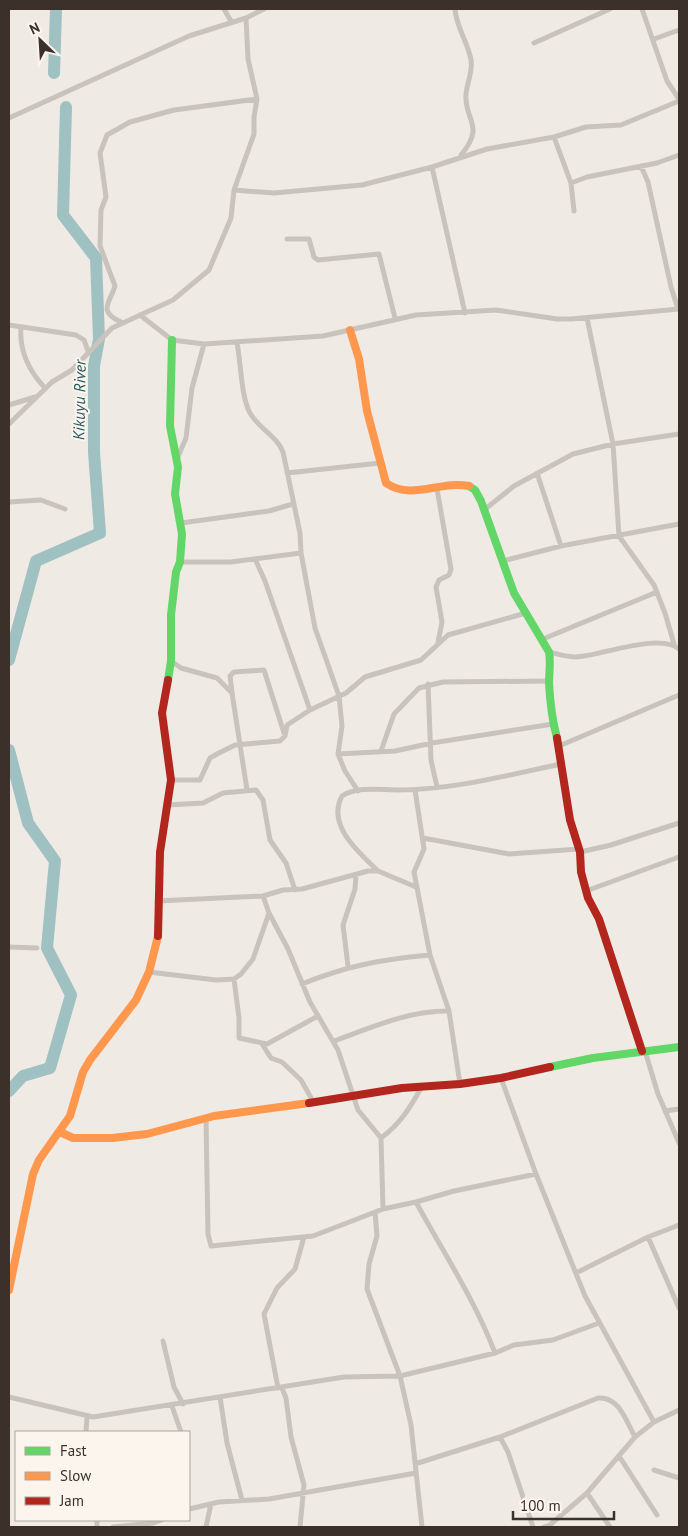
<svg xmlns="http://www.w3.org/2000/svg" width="688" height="1536" font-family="'PT Sans',sans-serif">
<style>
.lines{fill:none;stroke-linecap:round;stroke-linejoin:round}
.river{stroke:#a0c1c2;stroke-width:12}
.street{stroke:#c9c3bd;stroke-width:5}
.fast{stroke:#63d668;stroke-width:8}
.slow{stroke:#ff974d;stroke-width:8}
.jam{stroke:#b3261e;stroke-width:8}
.labels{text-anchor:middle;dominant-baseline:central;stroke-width:4;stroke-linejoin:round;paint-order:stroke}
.water-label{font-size:16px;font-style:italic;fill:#1e585e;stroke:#fbf5ed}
</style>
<rect width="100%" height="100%" fill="#f0eae4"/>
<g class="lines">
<path class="river" d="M54,73L56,9
M9,660L36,561L100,533L94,452V366L99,339L96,258L63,215L66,107
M9,750L28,823L55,861L47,948L71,995L50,1068L23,1076L9,1091"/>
<path class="street" d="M224,9L231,21
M455,9C456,27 468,42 471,60C473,72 467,82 466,94C464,121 486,125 461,155
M642,9L667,81L679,99
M654,39L679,30
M534,43L610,9
M9,118L189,36L246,18L264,9
M554,137L571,183L574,211
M641,166L648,182L671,287L678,309
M432,167L465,313
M571,183L587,177L657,163L679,155
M234,190L274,193L362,185L432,167L487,149L554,137L586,127L621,125L679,101
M287,239H309L314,257L318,260L379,254L395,318
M140,315L172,340L204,344L323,336L416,315L496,310L557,319H571L679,309
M587,318L613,444L619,536L654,585L665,613L674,644
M121,322C97,311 110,303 115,286L100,246L101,210L106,197L100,153L107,135L130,122L174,110L257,99
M9,325L76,335L84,340L88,351
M21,327C19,351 29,371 45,388
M237,343C241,363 241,397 250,413C259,429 277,436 283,452L300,533L301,553L315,628L339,696L342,726L338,754L345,771L358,791
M9,405L35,397
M9,424L52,382L72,370L112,328L173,300L209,270L231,218L234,190L254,134V117L257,99L248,59L246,18
M177,459L186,438L192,388L204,344
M287,473L380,463
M537,473L561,546
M437,489L451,569L449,575L439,580L436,587L442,622L438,642
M9,502L41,500L65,509
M484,510L514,486L573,454L613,444L679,434
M181,523L269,511L293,504
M255,559L265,581L310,710
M503,561L561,546L679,524
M180,562H231L301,553
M543,639L657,592
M549,652C558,654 567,657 576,657C600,656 660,632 679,649
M171,661L181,668L217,678L232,693L247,790
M428,684L431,760L437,787
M232,692L230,676L234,672L264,670L284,733
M559,746L679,695
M381,751L394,714L419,688L443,682L549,681
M338,754L395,751L432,743L553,724
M171,780H200L210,758L217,754L235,745L280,741L285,736L287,725L310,710L346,693L365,677L421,660L448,635L526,613
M415,790L424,849L414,872L430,955L449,1011L460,1084
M168,805L203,803L223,793L256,790L263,800L270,840L286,863L295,890
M423,838L509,854L579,849
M580,852L611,845L679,823
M378,871C360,853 326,826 342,796C358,786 380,790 398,790C453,790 508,775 561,764
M586,891L679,857
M263,896L269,913L288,949L310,1002L338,1050L358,1110L381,1138L383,1209
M157,901L263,896L283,890L302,889L368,871H378L416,887
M9,947L37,948
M348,966L343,925L355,889L356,875
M149,972L216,980L234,979L241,974L253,959L269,913
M234,979L239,1018V1038L267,1044L318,1016
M302,984C346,966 383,959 430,955
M334,1041C370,1028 410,1010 449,1011
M262,1044L271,1058L282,1062L301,1080L314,1103
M645,1051L658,1094L679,1143
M501,1078L536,1174L585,1296L654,1422
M665,1111L679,1109
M206,1119L208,1234L211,1246L313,1236L383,1209L416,1202L454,1191L536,1174
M381,1138C400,1124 410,1108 421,1088
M416,1202C443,1252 475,1300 495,1353
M375,1212L377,1236L369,1264L367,1289L400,1376L411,1425L422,1527
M648,1237L679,1308
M576,1273L648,1237L679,1225
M163,1341L174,1387L183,1404
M278,1388L264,1314L277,1288L295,1269L304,1237
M282,1388L286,1398L291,1437L304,1485L300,1527
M9,1397L93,1417L344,1377L400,1376L495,1353L514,1345L553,1340L599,1323
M220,1397L227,1443L242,1500
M172,1406L181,1432
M86,1432L87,1417
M500,1437L508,1452L533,1527
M619,1456L657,1515
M415,1464L500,1437L598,1398C619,1396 626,1421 635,1437
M654,1470L679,1478
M587,1493L610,1527
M189,1509L219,1502L269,1499L416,1473
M97,1527V1520
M113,1527L153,1523L162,1520
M206,1527L211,1504
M544,1527L550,1525L587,1493L635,1437L654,1422L679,1410"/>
<path class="fast" d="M469,486L475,490L481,501L514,593L549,652C551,663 549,672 549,683C550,701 552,720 557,738
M168,680L171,661V615L176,572L180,562L182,534L175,494L178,467L170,426L172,340
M550,1067L593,1058L679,1047"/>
<path class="slow" d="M350,330L359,359L367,411L386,483C412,501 440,480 469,486
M60,1132L73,1138H112L147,1134L214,1116L309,1103
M9,1290L33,1174L39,1160L70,1116L83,1072L90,1060L136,1000L149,972L158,936"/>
<path class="jam" d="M557,738L570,820L580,852L581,872L588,898L599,919L642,1051
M158,936L160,852L171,780L162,713L168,680
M309,1103L402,1088L460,1084L501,1078L550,1067"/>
</g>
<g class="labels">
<g class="water-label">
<text transform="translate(79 400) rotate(-89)">Kikuyu River</text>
</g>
</g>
<rect width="688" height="1536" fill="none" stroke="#3b302a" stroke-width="20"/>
<rect x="15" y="1431" width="175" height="90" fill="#fbf5ed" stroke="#aea69f"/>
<rect x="25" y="1447" width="25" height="8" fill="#63d668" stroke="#aea69f"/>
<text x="60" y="1456" font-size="15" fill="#3b302a">Fast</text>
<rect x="25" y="1472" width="25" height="8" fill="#ff974d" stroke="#aea69f"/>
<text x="60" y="1481" font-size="15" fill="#3b302a">Slow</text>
<rect x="25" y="1497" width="25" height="8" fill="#b3261e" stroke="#aea69f"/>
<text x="60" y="1506" font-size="15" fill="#3b302a">Jam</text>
<g transform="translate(40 40) rotate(335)" stroke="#fbf5ed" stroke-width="4" paint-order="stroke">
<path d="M0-4L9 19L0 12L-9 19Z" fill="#3b302a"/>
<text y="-8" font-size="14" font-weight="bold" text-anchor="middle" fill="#3b302a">N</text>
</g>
<path d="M513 1511v8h101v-8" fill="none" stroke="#3b302a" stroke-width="2.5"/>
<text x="520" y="1511" font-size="15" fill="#3b302a" stroke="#fbf5ed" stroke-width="4" paint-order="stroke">100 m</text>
</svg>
